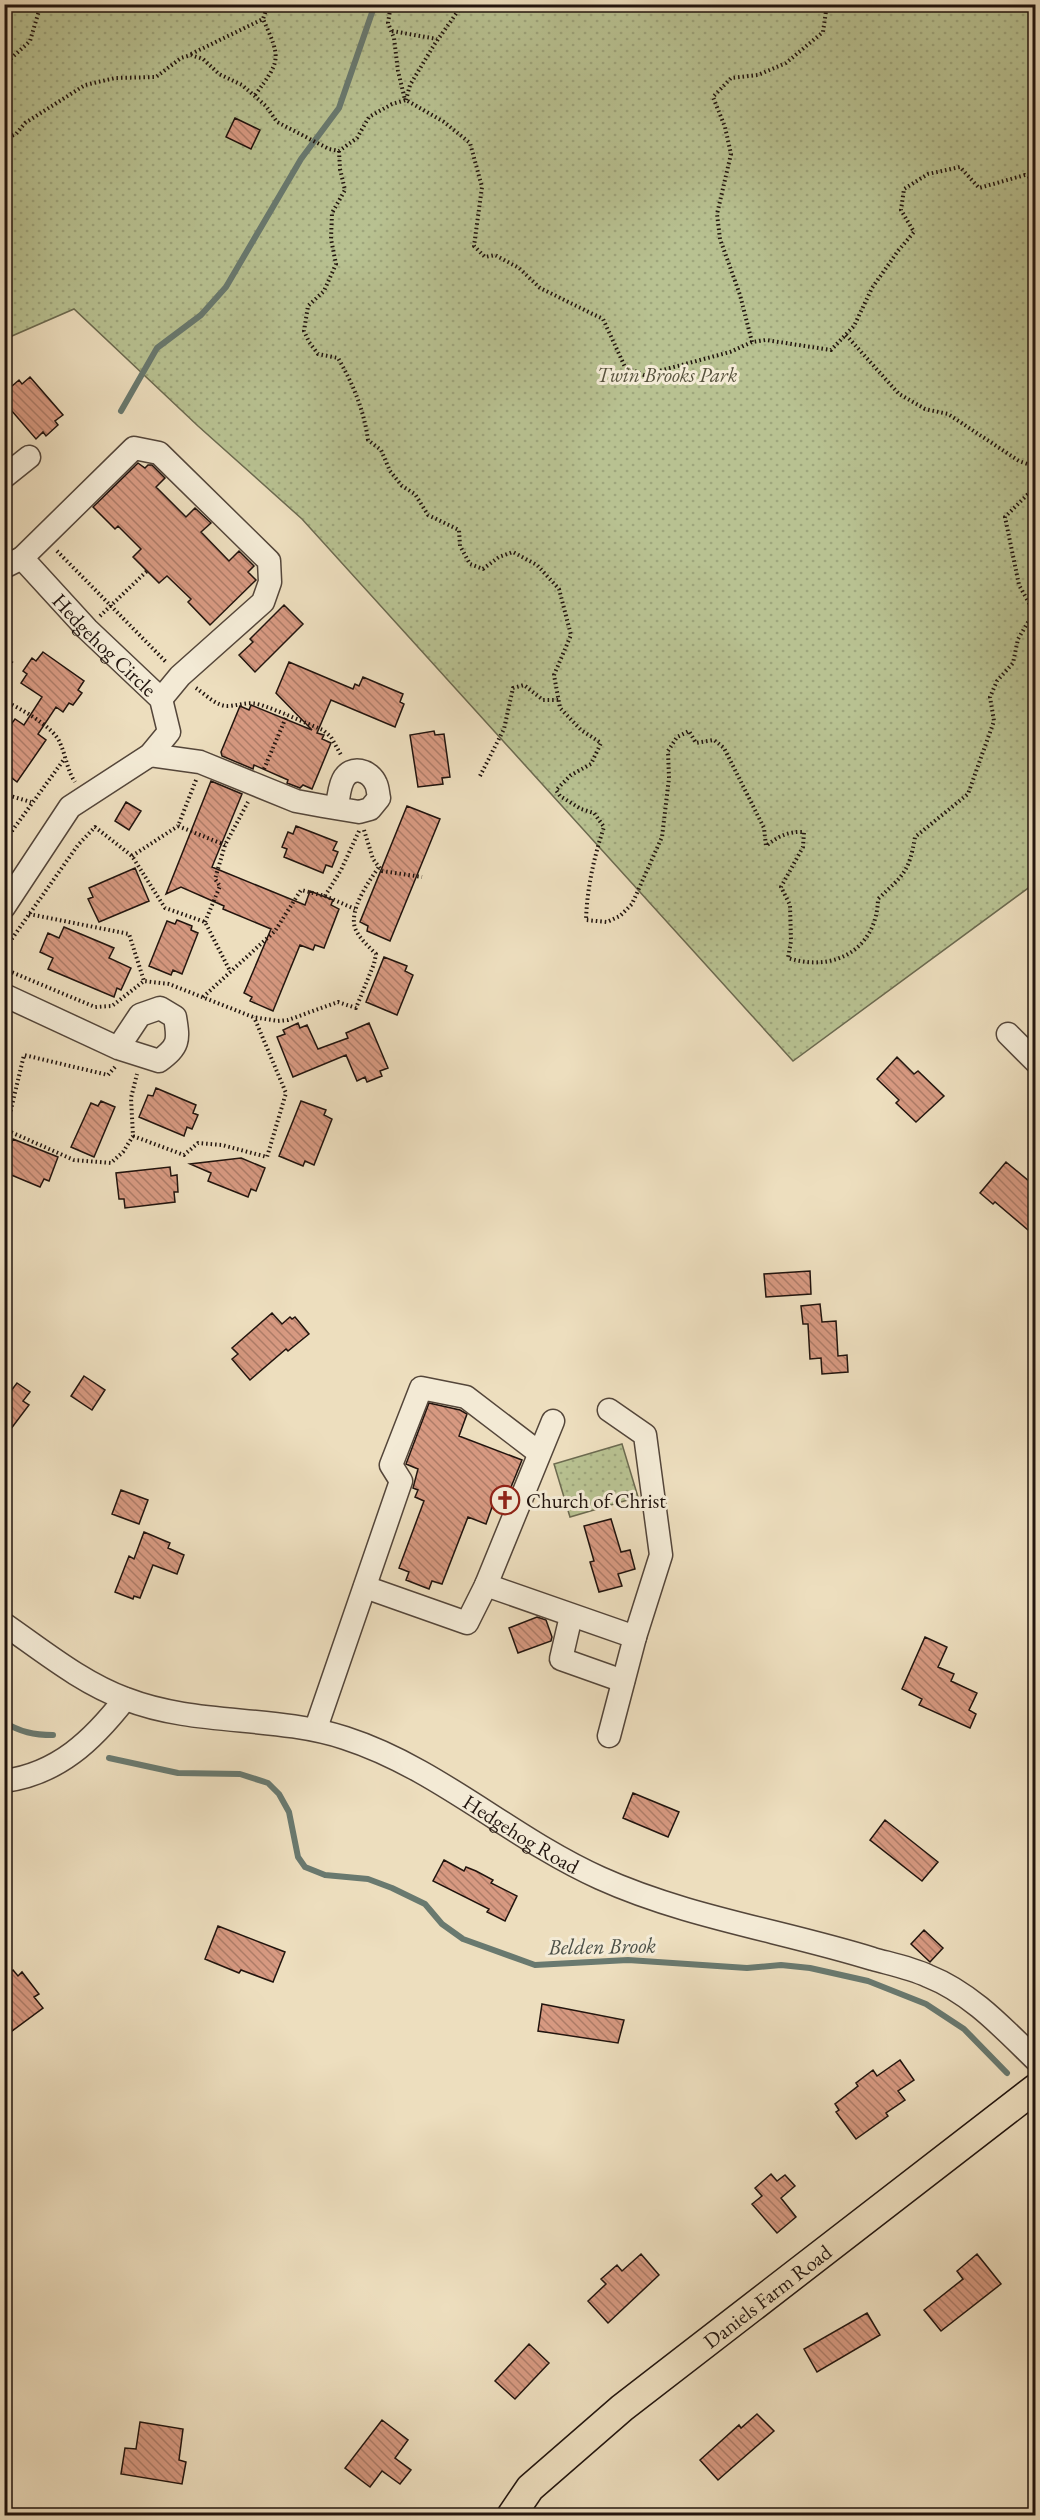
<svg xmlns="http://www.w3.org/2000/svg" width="1040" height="2520" font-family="'EB Garamond',serif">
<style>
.park{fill:url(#park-dots);stroke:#6c6a50;stroke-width:1.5}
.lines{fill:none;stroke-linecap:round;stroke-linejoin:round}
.stream{stroke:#69796f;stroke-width:6}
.building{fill:url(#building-back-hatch);stroke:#21140e;stroke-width:1.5}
.minor-casing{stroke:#54463a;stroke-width:25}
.major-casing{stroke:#21140e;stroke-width:31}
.path{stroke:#21140e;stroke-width:4;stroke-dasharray:1.5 3;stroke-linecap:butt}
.minor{stroke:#f3ead5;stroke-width:22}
.major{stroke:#eddebe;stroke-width:28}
.labels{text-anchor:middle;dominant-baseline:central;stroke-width:6;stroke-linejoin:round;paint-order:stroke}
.park-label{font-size:21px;font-style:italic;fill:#56513c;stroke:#f3ead5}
.street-label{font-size:21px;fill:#21140e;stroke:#f3ead5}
.poi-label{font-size:21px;fill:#21140e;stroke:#f3ead5;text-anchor:start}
.water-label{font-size:22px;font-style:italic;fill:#4b4f46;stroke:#f3ead5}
</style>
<defs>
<pattern id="park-dots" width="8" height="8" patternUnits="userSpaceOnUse" patternTransform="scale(1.5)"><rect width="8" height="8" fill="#b8c191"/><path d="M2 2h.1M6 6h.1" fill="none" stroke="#9ea57c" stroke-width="1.8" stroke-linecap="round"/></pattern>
<pattern id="building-back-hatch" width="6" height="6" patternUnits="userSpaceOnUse" patternTransform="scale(1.5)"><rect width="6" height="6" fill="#d79981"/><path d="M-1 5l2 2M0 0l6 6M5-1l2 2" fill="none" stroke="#ae7c68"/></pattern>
</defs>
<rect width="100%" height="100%" fill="#eddebe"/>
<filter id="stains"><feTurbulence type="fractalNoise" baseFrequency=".00333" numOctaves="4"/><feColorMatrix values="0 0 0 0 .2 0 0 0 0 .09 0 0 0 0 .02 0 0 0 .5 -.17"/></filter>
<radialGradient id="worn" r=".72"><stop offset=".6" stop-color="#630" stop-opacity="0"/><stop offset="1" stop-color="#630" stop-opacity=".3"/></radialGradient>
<path class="park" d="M5,5H1035V883L793,1061L302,519L198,426L74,309L5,339Z
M622,1444L638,1497L570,1517L554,1464Z"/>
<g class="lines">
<path class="stream" d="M121,411L157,348L201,315L226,287L301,159L339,108L375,4
M4,1722C20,1732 34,1735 53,1735
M109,1758L178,1773L240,1774L268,1783L279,1794L289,1812L298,1857L305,1867L325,1875L368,1879L392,1888L425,1904L442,1924L463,1939L535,1965L628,1960L747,1968L781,1965L810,1968L868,1981L926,2004L964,2029L1007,2073"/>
</g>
<path class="building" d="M235,118L260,130L251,149L226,137Z
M30,377L63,415L55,421L58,425L46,436L43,432L36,439L5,403V392L19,380L22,384Z
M138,463L145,468L148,465H152L165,478L156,487L186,517L195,508L211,523L201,532L229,561L239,551L254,566L248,572L256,580L210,625L188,602L191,599L167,576L159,583L133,557L141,549L118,526L115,529L93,507Z
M284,605L303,624L255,672L239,655L253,642L250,639Z
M43,652L84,681L78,690L82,693L73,705L69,703L63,712L56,707L38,734L46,740L17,782L4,772V734L15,719L24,725L42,697L21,683L27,674L23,671L32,658L36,661Z
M289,662L353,689L355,684L359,686L363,677L403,694L400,702L404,704L395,727L331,700L317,733L324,735L322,739L331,743L312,789L303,785L300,788L287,783L288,780L254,765L253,769L222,756L221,752L240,706L249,710L251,705L312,730L276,693Z
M434,731L435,735L444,734L450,777L442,778L443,784L418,787L410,735Z
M211,781L242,794L212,867L305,905L310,891L333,900L331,905L339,909L324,948L315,945L313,950L300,945L273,1011L250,1001L252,997L244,993L271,929L223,909L224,906L181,887L166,894Z
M126,802L141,811L129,830L115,821Z
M407,806L440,819L390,941L367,931L368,926L360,922Z
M296,826L337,842L333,850L338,852L332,867L326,865L323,873L284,857L287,849L282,847L288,832L293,834Z
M135,868L149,901L99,922L88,899L93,897L89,888Z
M177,920L192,926L191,930L198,933L182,974L173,970L171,975L149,966L167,921L175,924Z
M64,927L114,948L109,958L131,968L121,990L117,988L114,997L48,969L53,958L40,952L48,933L59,938Z
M384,957L407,966L405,971L413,975L397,1015L366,1002Z
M298,1023L300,1028L307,1025L318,1049L348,1038L346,1033L369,1023L388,1068L380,1071L382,1076L367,1082L365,1077L357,1081L346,1055L293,1077L277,1037L285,1034L283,1030Z
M897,1057L914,1074L918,1071L944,1096L916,1122L896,1103L899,1100L877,1079Z
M156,1088L196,1105L193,1113L198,1115L192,1129L187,1127L184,1136L139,1117L148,1095L153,1096Z
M101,1101L115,1107L94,1157L71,1147L91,1103L98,1106Z
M301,1101L326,1110L324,1115L332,1119L314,1165L305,1161L303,1166L279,1156Z
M13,1139L58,1157L49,1181L44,1179L40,1187L4,1172V1146L10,1148Z
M241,1158L265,1168L256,1191L251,1189L248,1197L208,1181L211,1173L190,1164Z
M1006,1162L1035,1186V1236L995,1202L993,1204L980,1193Z
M170,1167L171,1176L177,1175L178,1192H174L175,1202L125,1208L124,1199H119L116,1173Z
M810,1271L811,1294L766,1297L764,1274Z
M820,1304L822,1322L836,1321L838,1356L847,1355L848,1372L822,1374L821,1358L810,1359L808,1324H803L801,1306Z
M272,1313L282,1324L290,1317L292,1319L295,1317L309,1334L288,1351L286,1349L250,1380L232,1359L238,1354L232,1348Z
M84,1376L105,1390L92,1410L71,1396Z
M17,1383L30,1392L23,1401L29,1405L4,1438V1400Z
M429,1403L460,1410L467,1414L459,1436L522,1460L505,1502L495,1499L486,1524L468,1517L442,1584L432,1581L429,1589L406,1580L409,1572L399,1568L424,1501L415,1497L418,1490L413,1488L418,1469L406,1464Z
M121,1490L148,1500L139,1524L112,1514Z
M611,1519L621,1552L630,1550L635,1569L618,1574L622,1586L599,1592L590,1562L594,1561L584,1526Z
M144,1532L170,1543L168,1548L184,1555L177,1574L153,1565L140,1598L134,1596L133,1599L115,1592L129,1556L134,1559Z
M537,1617L546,1620L552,1637L551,1641L518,1653L509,1628Z
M925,1637L947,1647L938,1667L954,1674L951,1681L977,1693L969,1710L976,1714L970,1728L919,1705L922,1699L902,1689Z
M633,1793L679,1812L668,1837L623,1818Z
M885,1820L938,1862L922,1881L870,1840Z
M444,1860L464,1871L466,1867L476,1871L493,1880L491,1883L517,1896L505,1921L487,1912L489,1909L433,1881Z
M218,1926L285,1952L273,1982L241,1970L239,1973L205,1959Z
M924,1930L943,1948L930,1962L911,1944Z
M13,1970L18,1976L22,1972L39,1994L34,1997L43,2008L4,2037V1977Z
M542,2004L624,2020L618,2043L538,2031Z
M900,2060L914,2080L898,2091L905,2100L886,2113L888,2116L856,2139L836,2112L839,2110L835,2104L858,2086L856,2083L873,2070L877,2076Z
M771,2174L777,2181L785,2175L795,2186L781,2198L796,2217L777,2233L752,2204L762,2196L755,2188Z
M641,2254L659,2275L608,2323L588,2301L606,2284L601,2279L617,2265L622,2271Z
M977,2254L1001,2284L941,2331L924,2310L963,2279L957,2271Z
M867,2313L880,2335L817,2372L804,2349Z
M529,2344L549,2363L515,2399L495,2381Z
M757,2414L774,2431L718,2480L700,2460L739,2425L741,2428Z
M382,2420L408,2440L395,2458L411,2470L400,2484L382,2471L370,2487L345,2468Z
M140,2422L183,2429L179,2460L186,2462L182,2484L121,2474L125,2448L136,2449Z"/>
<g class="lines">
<g class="minor-casing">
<g id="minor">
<path d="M4,477L29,457"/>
<path d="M22,558L134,448L159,453L269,561L270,582L263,602L180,676L161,699"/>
<path id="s1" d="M4,567L22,558L87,629L161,699L169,732L150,755L70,807L4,907"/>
<path d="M150,755L200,762L296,801L323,806L359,812L370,809L379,798C378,794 378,788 376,784C370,770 351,764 343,780C339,788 338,799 337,808"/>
<path d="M4,995L118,1048L159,1061C179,1046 179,1041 175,1017L160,1008L140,1015L118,1048"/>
<path d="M1008,1034L1036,1062"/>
<path d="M609,1410L645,1435L661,1555L635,1637"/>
<path d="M486,1585L635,1637L609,1736"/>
<path d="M365,1587L467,1623L486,1585L553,1421"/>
<path d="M571,1616L561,1659L623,1681"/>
<path id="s2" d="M4,1624C43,1651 82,1683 126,1699C195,1726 274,1715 345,1738C438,1768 511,1838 600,1878C686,1917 783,1931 873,1959C891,1964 911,1968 928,1976C971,1993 1003,2028 1036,2060"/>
<path d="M316,1728L401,1481L391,1465L421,1388L466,1397L538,1452"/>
<path d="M4,1781C58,1774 93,1740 125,1699"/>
</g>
</g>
<g class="major-casing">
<g id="major">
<path id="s3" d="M511,2516L530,2488L622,2408L1036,2088"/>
</g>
</g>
<path class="path" d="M391,4L388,23L394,38L398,71L405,100
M392,31L437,39
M191,54L263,19L268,4
M4,65L30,41L41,4
M255,95C281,60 281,59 263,19
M406,100L410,85L434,45L463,4
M4,139L16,134L25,123L85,85L115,78L156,77L181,58L191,55L203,59L219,74L242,85L266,106L277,122L329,149L339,151L357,138L369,117L392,104L406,100L444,122L470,143L482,187L474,246L485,257L495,255L519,268L540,288L603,319L625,367L644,375L730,352L752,342L766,340L831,350L854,326L872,288L898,251L914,232L901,210L904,189L928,174L960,167L979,188L1025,175L1036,180
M339,151L340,169L345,190L332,213L331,239L336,264L324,291L308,306L304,331L309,342L318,354L338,358C353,384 364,410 368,440L381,450L390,471L402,486L415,494L428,515L459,530L460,546L470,564L483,569L499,557L513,552L537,565L559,589L571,635L554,675L560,708L581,730L601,743L591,764L571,775L556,790L560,796L581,809L594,813L604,827C594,857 587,888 586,920L607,922L620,916L632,904L662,837L669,778L668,751L677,737L689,731L696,743L714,740L724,748L764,828L766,846C777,837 788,831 804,832L803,847L781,887L790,905L791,941L788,958C834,973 877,949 878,899C903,875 909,873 915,837L968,794L994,721L990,697L997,681L1013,663L1018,639L1034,612L1019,585L1005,517L1036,486
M4,217L7,222L4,226
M846,335L899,394L925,409L948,414L1019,461L1036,467
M752,342L740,295L720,239L717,214L731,154L725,127L713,97L731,78L758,75L786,63L823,32L827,4
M57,551L167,663
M100,616L147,571
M4,679L12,660
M196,688C205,694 217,707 229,706C241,705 249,701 261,705C282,712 303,722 323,730L331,737L341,755
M4,701C20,708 54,727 60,743C66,756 67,770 75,782
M264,769L287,715
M480,776L504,729L513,688L524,685L543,700H559
M196,780L178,826L225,845
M4,794L31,802
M364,830L373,859L382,871L422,877
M4,842L65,758
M132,856L178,826
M325,896L341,870L359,831
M29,914L129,934L144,981
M205,922L220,886L215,879L225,845L248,802
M4,950L78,845L95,827L132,856L165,908L205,922L230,971
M4,969L95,1007L112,1006L144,981L169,984L253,1017L278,1021L288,1020L338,1002L356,1008L374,964L376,954C368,946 359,938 355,928C349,909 369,881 379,867
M203,997L275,931L301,890L325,896L355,909
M115,1067L108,1075L24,1055L6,1130L74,1160L111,1163L123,1152L133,1136L131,1098L137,1074
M133,1136L184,1155L198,1143L222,1145L267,1157L286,1093L254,1017"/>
<use href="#minor" class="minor"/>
<use href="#major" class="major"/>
</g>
<defs>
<g id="church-ring" transform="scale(1.5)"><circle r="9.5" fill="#f3ead5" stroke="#8f2418" stroke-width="1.5"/><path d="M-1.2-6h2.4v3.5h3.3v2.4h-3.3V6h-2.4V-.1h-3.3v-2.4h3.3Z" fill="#8f2418"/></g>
</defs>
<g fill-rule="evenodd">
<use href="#church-ring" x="505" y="1500"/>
</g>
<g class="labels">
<g class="park-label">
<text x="667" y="374">Twin Brooks Park</text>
</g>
<g class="street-label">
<text stroke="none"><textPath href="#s1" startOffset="140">Hedgehog Circle</textPath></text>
<text stroke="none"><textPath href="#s2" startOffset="568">Hedgehog Road</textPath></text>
<text stroke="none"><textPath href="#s3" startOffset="339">Daniels Farm Road</textPath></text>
</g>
<g class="poi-label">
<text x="526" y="1500">Church of Christ</text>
</g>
<g class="water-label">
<text transform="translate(602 1946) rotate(-1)">Belden Brook</text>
</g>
</g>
<rect width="1040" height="2520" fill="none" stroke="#eddebe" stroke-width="24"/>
<rect x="6" y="6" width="1028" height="2508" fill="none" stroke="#21140e" stroke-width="3"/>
<rect x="12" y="12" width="1016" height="2496" fill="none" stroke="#21140e" stroke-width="1.5"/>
<rect width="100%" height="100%" filter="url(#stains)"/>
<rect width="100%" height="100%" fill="url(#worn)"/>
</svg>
